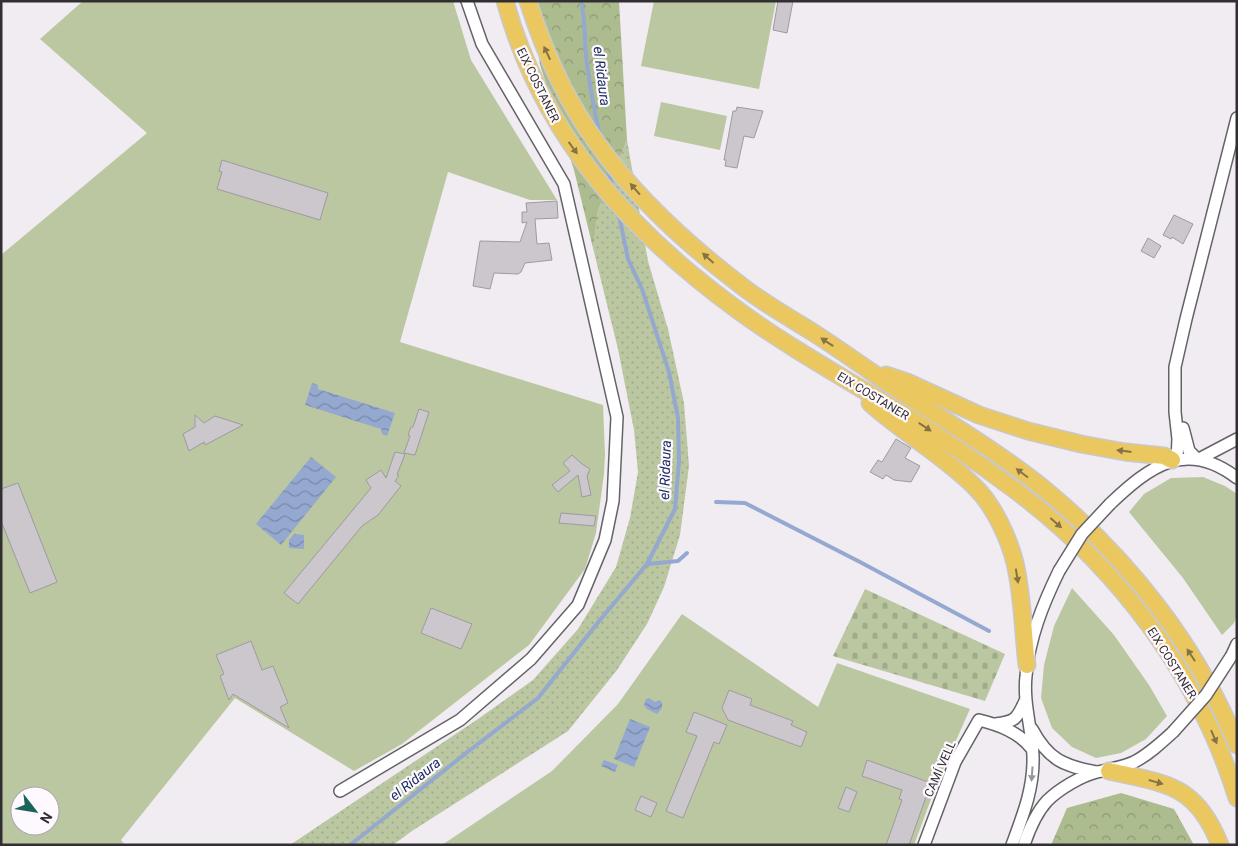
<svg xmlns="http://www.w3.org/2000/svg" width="1238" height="846" font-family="Roboto,sans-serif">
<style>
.grass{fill:url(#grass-dots)}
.forest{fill:url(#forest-crowns)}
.cemetery{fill:url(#cemetery-stones)}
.green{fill:#bac7a1;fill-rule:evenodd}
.water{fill:url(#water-waves)}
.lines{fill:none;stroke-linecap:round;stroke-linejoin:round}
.stream{stroke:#94a8d0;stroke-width:4}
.building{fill:#cbc7cd;stroke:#9e9aa0}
.minor-casing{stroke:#666368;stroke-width:14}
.highway-casing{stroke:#c9c9ca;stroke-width:19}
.minor{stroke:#fff;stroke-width:11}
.highway{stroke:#ebc760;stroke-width:16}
.minor-bridge-casing{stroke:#666368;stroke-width:14;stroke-linecap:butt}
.minor-bridge{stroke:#fff;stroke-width:11}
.oneway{fill:#857347}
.oneway2{fill:#989798}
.labels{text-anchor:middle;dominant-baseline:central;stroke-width:4.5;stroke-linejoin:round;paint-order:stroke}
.street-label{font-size:12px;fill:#312f32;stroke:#fdf9fe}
.water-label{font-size:14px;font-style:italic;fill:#192e60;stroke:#fdf9fe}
</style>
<defs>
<pattern id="grass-dots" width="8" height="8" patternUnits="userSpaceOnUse" patternTransform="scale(1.25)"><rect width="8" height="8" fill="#bac7a1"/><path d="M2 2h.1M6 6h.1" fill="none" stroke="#a0ab8b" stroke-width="1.8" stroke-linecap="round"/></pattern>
<pattern id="forest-crowns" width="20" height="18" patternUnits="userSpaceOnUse" patternTransform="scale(1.25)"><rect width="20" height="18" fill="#adbc8f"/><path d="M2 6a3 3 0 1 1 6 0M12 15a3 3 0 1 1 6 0" fill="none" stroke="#8d9975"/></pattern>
<pattern id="cemetery-stones" width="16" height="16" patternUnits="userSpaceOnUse" patternTransform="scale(1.25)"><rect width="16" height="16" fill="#bac7a1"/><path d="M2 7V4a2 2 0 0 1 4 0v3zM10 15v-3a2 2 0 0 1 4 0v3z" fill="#a0ab8b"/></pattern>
<pattern id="water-waves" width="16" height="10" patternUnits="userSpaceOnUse" patternTransform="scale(1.25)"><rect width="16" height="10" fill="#94a8d0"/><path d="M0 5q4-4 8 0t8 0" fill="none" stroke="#7989a9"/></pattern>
</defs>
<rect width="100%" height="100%" fill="#f0ecf2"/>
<path class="grass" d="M627,140L648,261L668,329L684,403L689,466L680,535L664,587L647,624L617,670L568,731L412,831L393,845H290L478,719L533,680L578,629L616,567L630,518L638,472L634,430L618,349L593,248L598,211Z"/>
<path class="forest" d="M532,1H619L627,140L598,211L593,248L574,170L540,65Z
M1121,793L1174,809L1194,845H1051L1067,808Z"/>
<path class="cemetery" d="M865,589L1005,654L985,701L833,656Z"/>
<path class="green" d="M83,1H453L471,60L557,200H530L448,172L400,342L603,405L605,454L604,474L596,533L585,569L529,645L402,744L354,771L235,698L121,840L125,845H1V255L147,133L40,39ZM20,796H50V826H20Z
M654,1H776L759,89L641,66Z
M661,102L727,116L720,150L654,136Z
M1203,477L1225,486L1237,494V615L1234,623L1222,635L1183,578L1129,512L1144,494L1171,478Z
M1072,588L1114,635L1149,685L1167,716L1146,739L1121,753L1096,758L1072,747L1052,728L1041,698L1044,665L1054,626Z
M682,614L818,707L837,663L970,709L937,783L914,845H442L552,771L618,704Z"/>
<path class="water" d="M312,383L318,385V389L395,413L387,436L382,434L381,429L305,405Z
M311,457L336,477L281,545L256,524Z
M294,534L304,535V549L289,548V540Z
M649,698L655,702L660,700L662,703V708L657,714L647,709L644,705L646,699Z
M630,719L650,727L634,767L614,759Z
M604,760L618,765L615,772L601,766Z"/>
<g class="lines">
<path class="stream" d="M581,1C586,22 584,43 587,64C590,89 595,113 600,137
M608,168L612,186
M716,502L745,503L860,562L989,631
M648,564L678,561L687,553
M350,845L470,750L538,698L600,620L647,564L675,509L679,461L678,418L669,372L642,289L628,259L619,215"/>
</g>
<path class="building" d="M778,1H793L787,33L773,30Z
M737,107L763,111L754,138L744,136L737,168L725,166L726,160H724L733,111H736Z
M222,160L328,193L320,220L217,189L222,172L219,171Z
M557,201L558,218L535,219L537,244L549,243L552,260L525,263L521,272L518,274L494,273L490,289L473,286L480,241L520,242L527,222L522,223V212H527L526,203Z
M1174,215L1193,224L1183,244L1172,237L1171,239L1163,235Z
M1148,238L1161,246L1154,258L1141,251Z
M419,409L429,412L415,455L404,453L410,436L408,435L411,427H413Z
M195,415L204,423L215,416L243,425L205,445L204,442L189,451L183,434L195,427Z
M896,439L911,448L905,458L920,466L911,482L894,480L886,475L883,479L870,472L878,460L882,462Z
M395,452L405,454L397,475L399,476L395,481L401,486L378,515L362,526L298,604L284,593L371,488L366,480L381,470L386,478Z
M572,455L582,464L590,469L587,476L591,495L582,497L578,475L558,492L552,485L570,471L563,463Z
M18,483L57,582L30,593L1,521V489Z
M561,513L596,516L594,526L559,523Z
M431,608L472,624L461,649L421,633Z
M251,641L262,670L273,666L288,703L280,707L289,728L233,694L229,700L220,676L224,674L216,655Z
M729,690L752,699L750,705L793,721L791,725L807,732L801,747L728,720L722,708Z
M694,712L727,725L719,744L714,742L683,818L666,811L697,736L686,732Z
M867,760L931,783L909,845H886L902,800L899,799L902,790L862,776Z
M846,787L857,792L849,812L838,808Z
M641,796L657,803L651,817L635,810Z"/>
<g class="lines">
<g class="minor-casing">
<path id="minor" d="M1183,428L1189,451L1197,459
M1199,459L1237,439
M1177,460L1178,439L1175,412V367L1186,319L1237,118
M1110,504C1150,466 1186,439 1237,478
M1232,655L1237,644
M995,724C1015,722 1017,719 1025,701
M1032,729C1048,759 1063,766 1096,772
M340,791L460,720L531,659L578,605L605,540L613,501L617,417L564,184L482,44L467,1
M924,845L955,762L979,720C999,725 1019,732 1032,749
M1012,845C1023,815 1034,788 1033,756C1032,729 1023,703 1026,676C1029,638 1043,604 1059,571
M1024,845C1029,830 1036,813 1047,801C1059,789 1081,776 1097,772C1110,769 1120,768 1134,762C1148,755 1161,743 1173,732"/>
</g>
<g class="highway-casing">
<path id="highway" d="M505,1C542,135 629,231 739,311C787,346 839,375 890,406C933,432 975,460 1015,490C1118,567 1199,675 1237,798
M528,1C544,51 566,101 597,143C636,198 689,246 743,287C765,304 790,318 814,333C842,351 869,371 897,389C948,423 1002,454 1049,493C1130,561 1198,647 1237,745
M886,375L907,382L979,415L1028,431L1081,444L1125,452L1164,456L1172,460
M870,403C903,433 943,455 974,486C993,504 1009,538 1015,563C1023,597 1023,632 1027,665
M1109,771C1167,784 1196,784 1220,845"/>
</g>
<use href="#minor" class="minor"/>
<use href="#highway" class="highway"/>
<g class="minor-bridge-casing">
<path id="minor-bridge" d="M1059,571L1082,534L1110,504
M1173,732L1206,695L1232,655"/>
</g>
<use href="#minor-bridge" class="minor-bridge"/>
</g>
<defs><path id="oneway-solid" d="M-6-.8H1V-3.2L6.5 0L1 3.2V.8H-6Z" transform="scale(1.25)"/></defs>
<g class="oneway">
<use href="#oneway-solid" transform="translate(547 53) rotate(-115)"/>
<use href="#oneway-solid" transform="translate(573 148) rotate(54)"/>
<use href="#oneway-solid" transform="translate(635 189) rotate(-131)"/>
<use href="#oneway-solid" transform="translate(708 258) rotate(-138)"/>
<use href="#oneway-solid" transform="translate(827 342) rotate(-147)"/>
<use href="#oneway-solid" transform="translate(925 427) rotate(33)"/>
<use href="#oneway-solid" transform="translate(1124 451) rotate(-173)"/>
<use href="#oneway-solid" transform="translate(1022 473) rotate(-143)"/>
<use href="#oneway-solid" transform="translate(1056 523) rotate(41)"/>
<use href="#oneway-solid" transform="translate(1017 576) rotate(81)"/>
<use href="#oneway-solid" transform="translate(1191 655) rotate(-123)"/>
<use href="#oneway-solid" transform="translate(1214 737) rotate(67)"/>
<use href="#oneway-solid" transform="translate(1156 782) rotate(16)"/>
</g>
<use class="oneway2" href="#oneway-solid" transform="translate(1032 774) rotate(94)"/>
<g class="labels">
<g class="street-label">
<text transform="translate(538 85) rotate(64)">EIX COSTANER</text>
<text transform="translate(873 396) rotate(31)">EIX COSTANER</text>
<text transform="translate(1172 663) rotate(58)">EIX COSTANER</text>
<text transform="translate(940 769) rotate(-66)">CAMÍ VELL</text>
</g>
<g class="water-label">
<text transform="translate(602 76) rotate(83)">el Ridaura</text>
<text transform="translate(665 470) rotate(-88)">el Ridaura</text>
<text transform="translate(415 779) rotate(-38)">el Ridaura</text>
</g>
</g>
<rect width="1238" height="846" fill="none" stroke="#312f32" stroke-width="5"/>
<g transform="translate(35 811) rotate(121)"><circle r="24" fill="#fdf9fe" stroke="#aba8ac"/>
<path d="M0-4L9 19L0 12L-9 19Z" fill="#1b6459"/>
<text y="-8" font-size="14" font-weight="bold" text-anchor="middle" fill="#312f32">N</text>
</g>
</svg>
